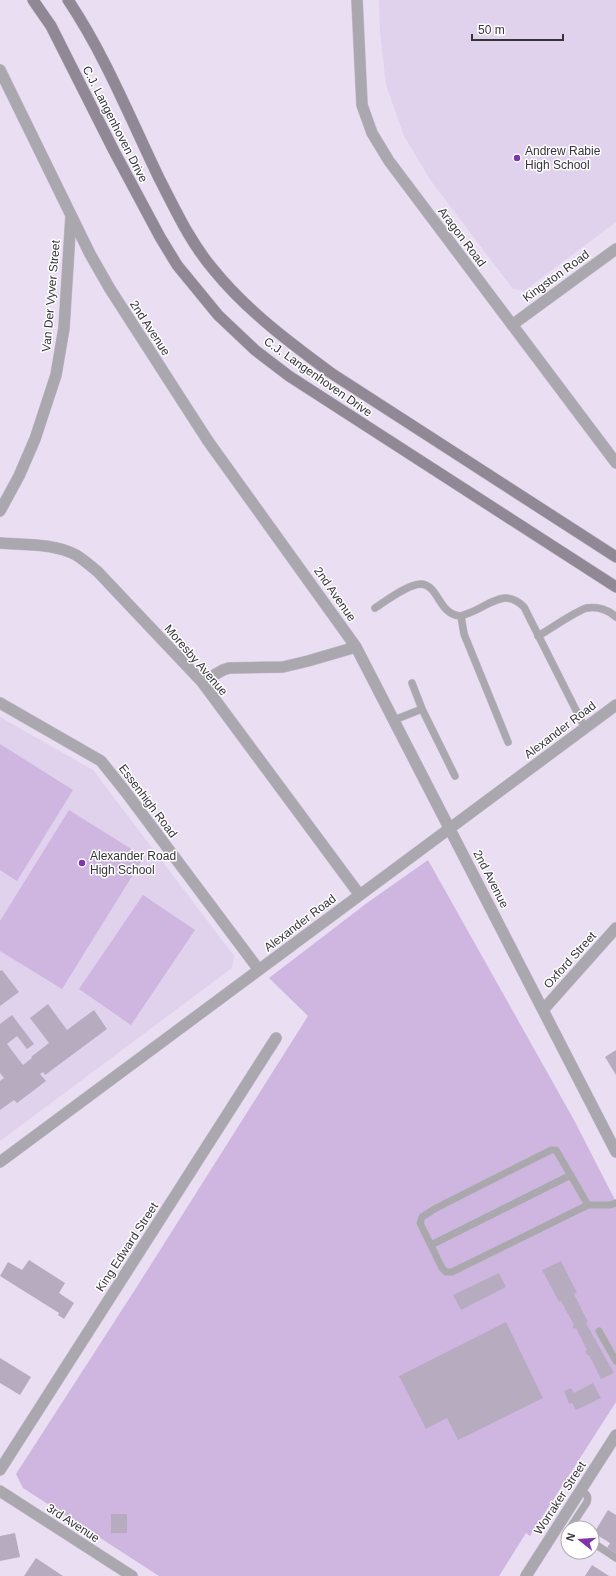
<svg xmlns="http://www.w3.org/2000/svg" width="616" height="1576" font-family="Arial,sans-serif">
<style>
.built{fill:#e0d1ec}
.green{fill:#cfb6e1}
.building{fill:#b7acbf}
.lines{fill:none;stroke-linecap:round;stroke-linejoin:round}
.service-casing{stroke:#c5bccd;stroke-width:8}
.minor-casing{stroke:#c5bccd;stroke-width:12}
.tertiary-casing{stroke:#c5bccd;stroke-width:12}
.secondary-casing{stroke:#c5bccd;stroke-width:12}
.service{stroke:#aba7af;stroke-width:7}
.minor{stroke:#aba7af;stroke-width:11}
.tertiary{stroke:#aba7af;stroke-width:11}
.secondary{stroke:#908995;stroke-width:11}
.poi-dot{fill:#7e36a8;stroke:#fff;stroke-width:1.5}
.labels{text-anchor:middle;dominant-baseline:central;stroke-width:3;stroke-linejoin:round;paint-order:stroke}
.street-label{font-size:12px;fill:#37333b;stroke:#fff}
.poi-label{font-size:12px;fill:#37333b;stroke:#fff;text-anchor:start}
</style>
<rect width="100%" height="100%" fill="#e9def2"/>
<path class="built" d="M379,0H616V222L524,291L513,289L431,181L404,136L386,85L380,31Z
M0,717L93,770L234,956L232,968L0,1141Z"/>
<path class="green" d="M0,744L73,790L17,881L0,870Z
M69,810L144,857L62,989L0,951V921Z
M428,860L574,1120L616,1202V1402L530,1536L526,1533L499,1576H159L23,1488L16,1474L138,1285L308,1016L269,978L367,903Z
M143,895L195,930L131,1025L79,989Z"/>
<path class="building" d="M2,970L19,992L0,1006V971Z
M48,1004L67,1030L94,1010L107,1029L45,1075L43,1072L40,1074L46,1081L17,1103L14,1100L0,1110V1081L4,1078L0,1073V1024L12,1015L34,1044L27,1049L17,1036L7,1044L23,1065L32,1058L31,1057L49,1043L30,1018Z
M616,1050V1075L605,1057Z
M29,1260L65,1283L59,1293L74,1303L64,1319L58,1315L59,1313L0,1276L8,1262L22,1270Z
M561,1261L577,1293L574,1294L588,1322L586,1323L614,1373L601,1379L589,1355H587L585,1351L587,1350L576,1328L574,1329L572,1326L574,1325L561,1301L559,1302L542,1270Z
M499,1273L506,1287L461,1310L453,1295Z
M506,1322L543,1398L458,1440L447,1418L426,1429L399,1376Z
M0,1358L31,1377L20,1395L0,1383Z
M593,1383L601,1398L576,1410L572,1403L569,1404L564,1391L571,1388L574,1393Z
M608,1510L616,1515V1554L607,1548L610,1543L594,1533Z
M111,1514H127V1533H111Z
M15,1533L20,1557L0,1561V1536Z
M36,1558L63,1576H24Z
M592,1565L609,1576H585Z"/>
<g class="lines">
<g class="service-casing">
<path id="service" d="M375,608C386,601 408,584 421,584C439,585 438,614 460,616C462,616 466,614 469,613C489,606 504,587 524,607L585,728
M461,616L464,634L508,742
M538,636C549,630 577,610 587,608C597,606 609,610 616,617
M412,683L422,709L455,776
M394,720L422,709
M588,1205L556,1150H551L436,1208L422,1217L420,1223L442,1268L446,1272H452L588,1205H610L616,1203
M431,1245L571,1175
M599,1331L616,1361
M570,1528L587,1502C589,1495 586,1494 581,1490
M592,1542L616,1558"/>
</g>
<g class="minor-casing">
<path id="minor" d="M357,0L362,105L372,133L389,161L616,463
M0,70L90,254L110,289L208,441L356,647L616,1152
M512,325L616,249
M0,511L19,476L35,439L56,375L64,328L71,216
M0,543C24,545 54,543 76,555C84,560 91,566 98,572L202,682L359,894
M202,682L223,670L229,668L283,667L308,661L356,647
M0,703L101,761L125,791L259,970
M543,1010L616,928
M0,1162L616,705
M0,1470L276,1038
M526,1576L616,1435"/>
</g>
<g class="tertiary-casing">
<path id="tertiary" d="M0,1491L132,1576"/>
</g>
<g class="secondary-casing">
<path id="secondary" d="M33,0L51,26L114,151L160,237L177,265L218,315L255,350L289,376L616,587
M68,0C105,55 130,118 159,178C175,209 190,242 213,269C246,310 289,342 331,373L616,557"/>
</g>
<use href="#service" class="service"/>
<use href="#minor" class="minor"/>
<use href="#tertiary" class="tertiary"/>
<use href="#secondary" class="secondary"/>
</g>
<g class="poi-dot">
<circle cx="517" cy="158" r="4"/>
<circle cx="82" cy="863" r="4"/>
</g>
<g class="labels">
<g class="street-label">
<text transform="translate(115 124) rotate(63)">C.J. Langenhoven Drive</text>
<text transform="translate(462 237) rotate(53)">Aragon Road</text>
<text transform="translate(556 276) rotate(-36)">Kingston Road</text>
<text transform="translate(51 296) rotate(-85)">Van Der Vyver Street</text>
<text transform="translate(150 328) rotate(57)">2nd Avenue</text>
<text transform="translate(318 377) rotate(35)">C.J. Langenhoven Drive</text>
<text transform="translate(335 594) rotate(55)">2nd Avenue</text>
<text transform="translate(196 660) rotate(49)">Moresby Avenue</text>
<text transform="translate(560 730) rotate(-37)">Alexander Road</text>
<text transform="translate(148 801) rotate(53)">Essenhigh Road</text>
<text transform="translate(491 879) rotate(63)">2nd Avenue</text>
<text transform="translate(300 923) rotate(-37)">Alexander Road</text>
<text transform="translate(570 960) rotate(-48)">Oxford Street</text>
<text transform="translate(127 1247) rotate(-57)">King Edward Street</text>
<text transform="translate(560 1498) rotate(-57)">Worraker Street</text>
<text transform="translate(73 1523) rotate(33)">3rd Avenue</text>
</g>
<g class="poi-label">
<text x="525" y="151">Andrew Rabie<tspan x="525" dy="14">High School</tspan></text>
<text x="90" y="856">Alexander Road<tspan x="90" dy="14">High School</tspan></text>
</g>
</g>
<g transform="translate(580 1540) rotate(287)"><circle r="19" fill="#ffffff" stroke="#afadb1"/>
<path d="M0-3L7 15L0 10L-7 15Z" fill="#7e36a8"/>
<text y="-6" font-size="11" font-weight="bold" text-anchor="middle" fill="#37333b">N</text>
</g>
<path d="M472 34v6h91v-6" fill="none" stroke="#37333b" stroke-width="2"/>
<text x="478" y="34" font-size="12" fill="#37333b" stroke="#ffffff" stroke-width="3" paint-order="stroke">50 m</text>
</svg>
